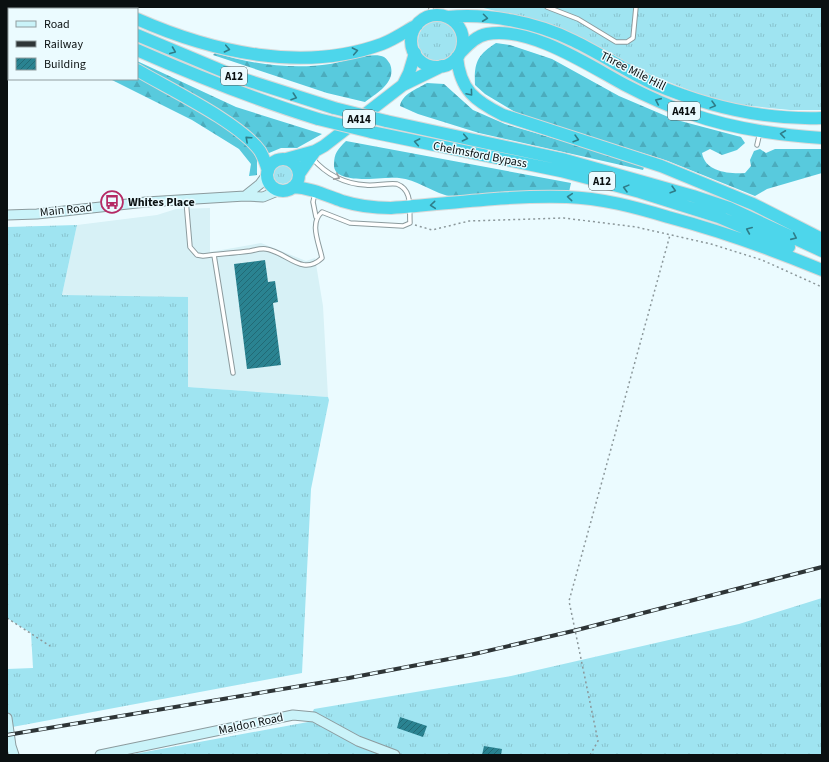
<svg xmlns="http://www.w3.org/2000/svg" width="829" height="762" font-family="'Source Sans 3',sans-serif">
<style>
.built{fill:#d7f1f6}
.grass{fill:url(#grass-tufts)}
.forest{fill:url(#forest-firs)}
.building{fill:url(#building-hatch)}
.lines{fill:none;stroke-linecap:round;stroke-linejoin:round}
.lane-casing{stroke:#8c9b9e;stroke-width:5.5}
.secondary-casing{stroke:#8c9b9e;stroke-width:11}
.highway-casing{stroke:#d8d9d9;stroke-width:14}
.path{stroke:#8b979a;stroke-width:1.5;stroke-dasharray:2 3;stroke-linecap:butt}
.lane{stroke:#fff;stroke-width:3.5}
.secondary{stroke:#caf3f9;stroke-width:9}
.highway{stroke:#4dd6eb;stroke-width:12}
.rail-casing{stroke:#2e3537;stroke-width:4}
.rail{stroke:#ebfbff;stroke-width:2.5;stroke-dasharray:8;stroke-linecap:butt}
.highway-bridge-casing{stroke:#d8d9d9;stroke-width:14;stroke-linecap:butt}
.highway-bridge{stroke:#4dd6eb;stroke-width:12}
.oneway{stroke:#2f7d89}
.oneway2{stroke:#9d9fa0}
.labels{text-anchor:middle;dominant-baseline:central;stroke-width:3;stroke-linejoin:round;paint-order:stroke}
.shield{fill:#ebfbff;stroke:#4e5658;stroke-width:1}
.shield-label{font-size:11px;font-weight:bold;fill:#0a1011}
.street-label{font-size:12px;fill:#0a1011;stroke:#ebfbff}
.poi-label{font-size:12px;font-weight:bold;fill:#0a1011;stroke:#ebfbff;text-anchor:start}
</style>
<defs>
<pattern id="grass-tufts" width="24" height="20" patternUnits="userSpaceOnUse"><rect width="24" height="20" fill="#9fe4f1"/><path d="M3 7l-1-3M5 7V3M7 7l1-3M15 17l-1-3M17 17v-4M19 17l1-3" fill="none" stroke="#88c3ce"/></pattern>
<pattern id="forest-firs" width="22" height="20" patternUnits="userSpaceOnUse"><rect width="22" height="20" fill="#58cadd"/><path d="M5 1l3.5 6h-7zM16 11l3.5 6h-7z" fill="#4bacbd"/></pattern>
<pattern id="building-hatch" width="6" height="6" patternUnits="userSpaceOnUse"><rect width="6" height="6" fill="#2a8391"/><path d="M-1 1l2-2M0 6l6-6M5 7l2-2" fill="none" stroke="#226a75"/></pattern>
</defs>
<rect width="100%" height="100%" fill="#ebfbff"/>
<path class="built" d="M210,208V252L261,243L306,261L315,258L323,306L328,397L188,387L62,295L77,225L157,215L176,209Z"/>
<path class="grass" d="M480,7H822V110H790L721,103L641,71L576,36L552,26Z
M418 41a20 20 0 1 1 40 0a20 20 0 1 1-40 0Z
M273 174a10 10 0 1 1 20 0a10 10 0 1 1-20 0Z
M77,225L62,295L188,297V387L328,397L329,400L311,489L302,673L7,728V669L33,668L31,633L7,618V227Z
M822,598V755L134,754L308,722L314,709L511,676L739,624Z"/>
<path class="forest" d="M496,43L510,45L552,59L619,96L673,119L741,137L745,143L737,150L722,155L710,149L702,153C705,172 729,174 745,173L751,166L750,160L754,151L760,149L766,153L775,149H822V173L767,189L755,196L668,161L520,115L485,94L475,85C474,63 477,55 496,43Z
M215,53C252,64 292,70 330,64C343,62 373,51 384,57C387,59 388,61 390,64C397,82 377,93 365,102L327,93L213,55Z
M137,61L236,107L322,134L297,148H281L257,158V175L249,176L251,164L239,149L192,120L110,79H137Z
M427,83L444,84L473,110L505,124L645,165L643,170L479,133L418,114L400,106C402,94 417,89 427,83Z
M346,141L571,183L569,192C551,192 533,191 514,191C501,192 454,198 445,195C429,190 417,180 399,178C387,176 332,187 334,164C334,153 338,149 346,141Z"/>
<path class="building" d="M265,260L268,282L275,281L278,302L273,303L281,365L247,369L234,264Z
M400,717L427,726L423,737L397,728Z
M484,746L502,749L501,755H482Z"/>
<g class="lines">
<g class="lane-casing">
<path id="lane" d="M547,7L578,19L616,42H627L633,38L636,7
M431,16V7
M757,145L760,132
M315,193L313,202L316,217
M186,200L190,247L197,255L203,256C219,254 235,253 250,251C255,250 261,248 266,249C287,252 302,277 322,258C319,243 309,223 322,212L350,223L403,226L410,223C409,208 413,190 397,184C386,183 376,186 366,185C344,184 326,174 312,158
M214,255L233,373"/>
</g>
<g class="secondary-casing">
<path id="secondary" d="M245,196L260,184L268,173
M7,215L37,214L146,202L245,196L263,197L280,190
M7,718L11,746L14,755
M100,755L293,715L314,717L358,741L395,755"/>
</g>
<g class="highway-casing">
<path id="highway" d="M32,7L35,9
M55,7L58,9
M81,7L84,9
M110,7L114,9
M411 41a26 26 0 1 1 52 0a26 26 0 1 1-52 0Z
M447,17C488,13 536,22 574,41C601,54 626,71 654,84C706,106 765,120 822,118
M137,19C212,52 303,73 382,44C395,39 406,31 417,25
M137,35L237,77L334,108
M137,50C196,76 256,100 318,119
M460,53C468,45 476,36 487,34C530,26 588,65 625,85C646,96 668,106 691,114C733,129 778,135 822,138
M457,57C460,90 475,101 503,115L661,166L753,204L822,239
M137,70C169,89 239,122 260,151C264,158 266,164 268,171
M403,85L409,73L415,53
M386,121L562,159L693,196L729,208L822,251
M371,132L561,171L640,192L719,217L789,247
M286,159L315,151L324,146L403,85L442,66
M267 175a16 16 0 1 1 32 0a16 16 0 1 1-32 0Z
M299,174L315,151
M293,187C311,188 325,195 342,201C358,206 374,208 391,208C449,204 508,195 567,197C601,198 635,207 668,217C721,231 771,249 822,270"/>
</g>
<path class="path" d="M415,225L432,230L469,221L564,218L636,227L711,244L762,260L822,287
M7,618L50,646
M590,755L598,741L569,601L670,235"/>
<use href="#lane" class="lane"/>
<use href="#secondary" class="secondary"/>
<use href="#highway" class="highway"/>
<g class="rail-casing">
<path id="rail" d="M7,735L349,678L470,655L573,631L822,567"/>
</g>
<use href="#rail" class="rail"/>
<g class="highway-bridge-casing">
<path id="highway-bridge" d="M334,108L386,121
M318,119L371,132"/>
</g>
<use href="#highway-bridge" class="highway-bridge"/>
</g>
<defs><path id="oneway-chevron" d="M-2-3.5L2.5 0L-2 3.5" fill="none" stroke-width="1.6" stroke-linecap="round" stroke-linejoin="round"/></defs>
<g class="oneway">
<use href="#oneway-chevron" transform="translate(485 18) rotate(7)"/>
<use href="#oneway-chevron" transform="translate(227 49) rotate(12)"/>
<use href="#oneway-chevron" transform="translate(173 51) rotate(22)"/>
<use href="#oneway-chevron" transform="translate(355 51) rotate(-11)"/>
<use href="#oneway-chevron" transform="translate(470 93) rotate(50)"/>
<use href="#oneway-chevron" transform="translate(294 97) rotate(19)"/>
<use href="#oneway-chevron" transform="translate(658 101) rotate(-156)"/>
<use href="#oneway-chevron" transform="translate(713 105) rotate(15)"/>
<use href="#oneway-chevron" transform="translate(783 134) rotate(-172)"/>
<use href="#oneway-chevron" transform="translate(465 138) rotate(12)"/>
<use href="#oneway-chevron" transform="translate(248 139) rotate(-138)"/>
<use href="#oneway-chevron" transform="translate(576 139) rotate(16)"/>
<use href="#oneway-chevron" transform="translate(417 142) rotate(-169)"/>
<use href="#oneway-chevron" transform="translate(626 188) rotate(-165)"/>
<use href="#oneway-chevron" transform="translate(673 190) rotate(16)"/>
<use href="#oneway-chevron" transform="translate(570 197) rotate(-175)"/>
<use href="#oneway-chevron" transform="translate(433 205) rotate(175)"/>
<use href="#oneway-chevron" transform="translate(749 230) rotate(-157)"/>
<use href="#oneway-chevron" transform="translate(794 237) rotate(24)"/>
</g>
<use class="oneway2" href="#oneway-chevron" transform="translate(337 177) rotate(27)"/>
<defs>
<g id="bus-ring" transform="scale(1.15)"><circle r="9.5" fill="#ebfbff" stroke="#b52a65" stroke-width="1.5"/><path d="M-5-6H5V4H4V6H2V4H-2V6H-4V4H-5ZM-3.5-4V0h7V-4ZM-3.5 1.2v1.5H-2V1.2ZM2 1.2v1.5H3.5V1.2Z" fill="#b52a65"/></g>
</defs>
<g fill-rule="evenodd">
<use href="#bus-ring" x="112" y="202"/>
</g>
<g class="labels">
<g class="shield">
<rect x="221" y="67" width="26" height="18" rx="3"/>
<rect x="668" y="102" width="32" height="18" rx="3"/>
<rect x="343" y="110" width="32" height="18" rx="3"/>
<rect x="589" y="172" width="26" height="18" rx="3"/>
</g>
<g class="shield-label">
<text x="234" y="76">A12</text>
<text x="684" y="111">A414</text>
<text x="359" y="119">A414</text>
<text x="602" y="181">A12</text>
</g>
<g class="street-label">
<text transform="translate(633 71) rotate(27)">Three Mile Hill</text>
<text transform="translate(480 155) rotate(11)">Chelmsford Bypass</text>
<text transform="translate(66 210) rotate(-6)">Main Road</text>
<text transform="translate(251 724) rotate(-12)">Maldon Road</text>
</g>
<g class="poi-label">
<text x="128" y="202">Whites Place</text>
</g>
</g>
<rect width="829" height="762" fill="none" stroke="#0a1011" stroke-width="16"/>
<rect x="8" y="8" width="130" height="72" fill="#ebfbff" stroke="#919da0"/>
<rect x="16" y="21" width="20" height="6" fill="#caf3f9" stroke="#919da0"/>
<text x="44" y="28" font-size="12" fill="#0a1011">Road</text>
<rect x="16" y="41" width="20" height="6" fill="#2e3537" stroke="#919da0"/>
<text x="44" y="48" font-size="12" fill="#0a1011">Railway</text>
<rect x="16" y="58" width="20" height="12" fill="url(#building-hatch)" stroke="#919da0"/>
<text x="44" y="68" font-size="12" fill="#0a1011">Building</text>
</svg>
